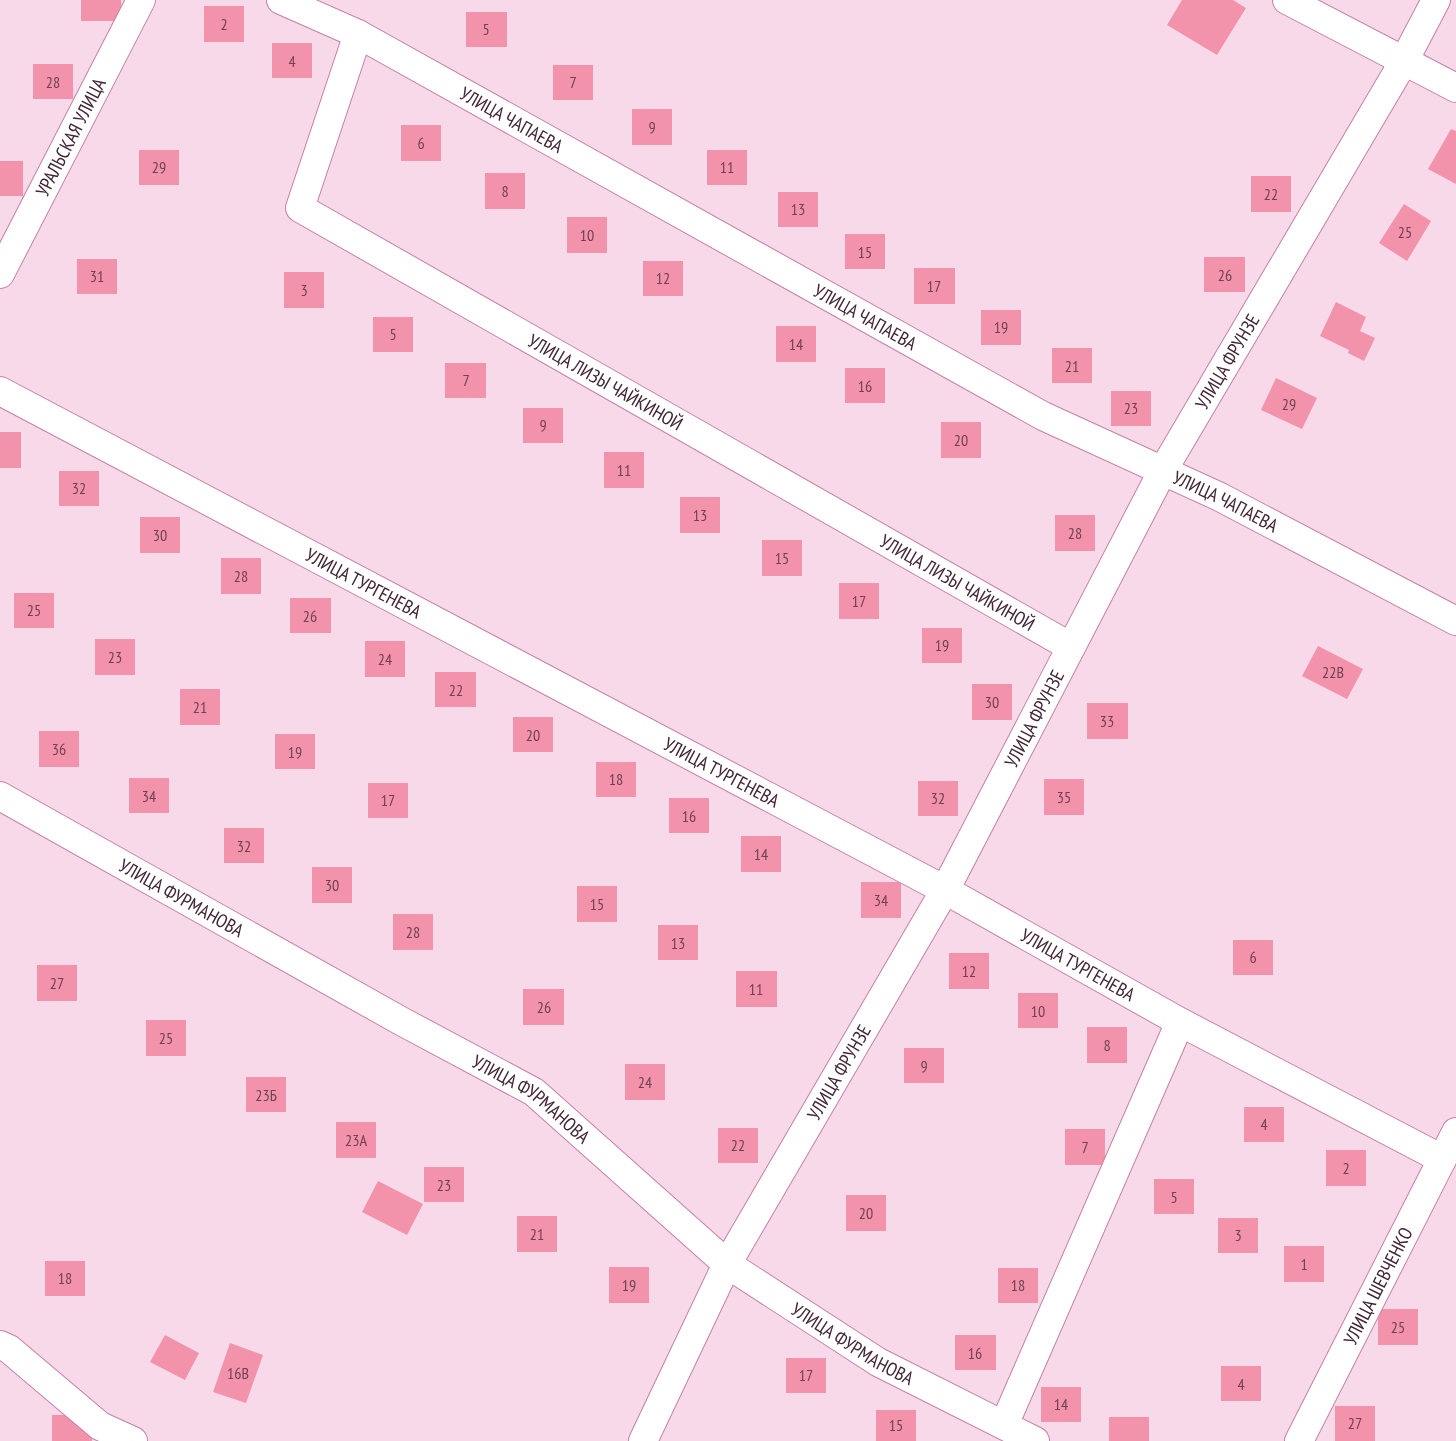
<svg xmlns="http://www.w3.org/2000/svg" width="1456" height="1441" font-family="'PT Sans Narrow',sans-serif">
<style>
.building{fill:#f392ab}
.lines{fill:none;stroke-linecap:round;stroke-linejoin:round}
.minor-casing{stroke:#c580a9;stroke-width:30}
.minor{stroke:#fff;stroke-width:28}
.labels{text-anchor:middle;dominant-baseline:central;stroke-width:4.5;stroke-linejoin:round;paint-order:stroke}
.number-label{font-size:16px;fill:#6e4153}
.street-label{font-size:19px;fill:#422636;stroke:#f7d9e9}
</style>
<rect width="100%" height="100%" fill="#f7d9e9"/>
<path class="building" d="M81,0H121V21H81Z
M1182,0H1233L1246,8L1217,55L1167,25Z
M204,6H244V42H204Z
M466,12H507V47H466Z
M272,43H312V78H272Z
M33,64H73V99H33Z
M553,65H593V100H553Z
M632,109H672V145H632Z
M401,125H441V161H401Z
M1451,129L1456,131V184L1428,169Z
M139,150H179V185H139Z
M707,150H747V185H707Z
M0,161H23V196H0Z
M485,173H525V209H485Z
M1251,176H1291V212H1251Z
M778,192H818V227H778Z
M1404,204L1431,221L1407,261L1379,243Z
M567,217H607V253H567Z
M845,234H885V269H845Z
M1204,257H1245V292H1204Z
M77,259H117V294H77Z
M643,261H683V296H643Z
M914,268H955V304H914Z
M284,272H324V308H284Z
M1336,302L1366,317L1360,331L1375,338L1364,361L1348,353L1349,350L1320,336Z
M981,310H1021V345H981Z
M373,317H413V352H373Z
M776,326H816V362H776Z
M1052,348H1092V383H1052Z
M445,363H486V398H445Z
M845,368H885V403H845Z
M1276,378L1317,398L1302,429L1261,410Z
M1111,391H1151V426H1111Z
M523,408H563V443H523Z
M941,422H981V458H941Z
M0,432H21V468H0Z
M604,452H644V488H604Z
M59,471H99V506H59Z
M680,497H720V533H680Z
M1055,515H1095V551H1055Z
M140,517H180V553H140Z
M762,540H802V576H762Z
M221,558H261V594H221Z
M839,583H879V619H839Z
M14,593H54V628H14Z
M290,598H331V633H290Z
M922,628H962V663H922Z
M95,639H135V675H95Z
M365,641H405V677H365Z
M1318,646L1363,669L1347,699L1302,676Z
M435,672H476V707H435Z
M972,684H1012V720H972Z
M180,689H220V725H180Z
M1087,703H1128V739H1087Z
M513,717H553V752H513Z
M39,731H79V767H39Z
M275,734H315V769H275Z
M596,762H636V797H596Z
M129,778H169V813H129Z
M1044,779H1084V815H1044Z
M918,781H958V816H918Z
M368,783H408V818H368Z
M669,798H709V833H669Z
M224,828H264V863H224Z
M741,836H781V872H741Z
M312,867H352V903H312Z
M861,882H901V918H861Z
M577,886H617V922H577Z
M393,914H433V950H393Z
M658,925H698V960H658Z
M1233,940H1273V975H1233Z
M949,953H989V989H949Z
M37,965H77V1001H37Z
M736,971H777V1007H736Z
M523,989H564V1025H523Z
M1018,993H1058V1028H1018Z
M146,1020H186V1056H146Z
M1087,1027H1127V1063H1087Z
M904,1048H944V1083H904Z
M625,1064H665V1100H625Z
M246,1077H286V1112H246Z
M1244,1107H1284V1142H1244Z
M336,1122H376V1158H336Z
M718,1128H758V1163H718Z
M1065,1129H1105V1165H1065Z
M1326,1150H1366V1186H1326Z
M424,1167H464V1202H424Z
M1154,1179H1194V1214H1154Z
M378,1181L423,1204L407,1235L362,1212Z
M846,1195H886V1231H846Z
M517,1216H557V1252H517Z
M1218,1218H1258V1253H1218Z
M1284,1246H1324V1282H1284Z
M45,1261H85V1296H45Z
M609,1267H649V1303H609Z
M998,1268H1038V1303H998Z
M1378,1309H1418V1345H1378Z
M165,1335L199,1353L185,1380L150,1362Z
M955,1335H996V1370H955Z
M230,1343L263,1355L246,1403L213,1392Z
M786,1358H826V1393H786Z
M1221,1366H1261V1401H1221Z
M1041,1387H1081V1422H1041Z
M1335,1406H1375V1441H1335Z
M876,1410H916V1441H876Z
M52,1415H92V1441H52Z
M1109,1417H1149V1441H1109Z"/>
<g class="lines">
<g class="minor-casing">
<g id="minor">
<path id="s1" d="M281,0L358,34L1043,416L1220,497L1456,621"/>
<path d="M1287,0L1456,88"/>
<path id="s2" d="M358,34L300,208L1071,647"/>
<path id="s3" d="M0,274L141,0"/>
<path id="s4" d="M0,391L945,890L1180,1022L1442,1159"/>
<path id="s5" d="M0,796L401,1021L534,1092L727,1264L878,1362L1035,1441"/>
<path d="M0,1345L9,1349L100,1426L133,1441"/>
<path d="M1004,1425L1180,1022"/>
<path id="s6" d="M643,1441L727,1264L945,890L1162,472L1404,61L1436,0"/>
<path id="s7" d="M1299,1441L1456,1132"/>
</g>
</g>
<use href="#minor" class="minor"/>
</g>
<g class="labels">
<g class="number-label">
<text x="224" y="24">2</text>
<text x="486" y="29">5</text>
<text x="292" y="61">4</text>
<text x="53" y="82">28</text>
<text x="573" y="82">7</text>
<text x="652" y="127">9</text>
<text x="421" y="143">6</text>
<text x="159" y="167">29</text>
<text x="727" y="167">11</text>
<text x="505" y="191">8</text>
<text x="1271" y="194">22</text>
<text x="798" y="209">13</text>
<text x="1405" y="232">25</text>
<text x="587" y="235">10</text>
<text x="865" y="252">15</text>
<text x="1225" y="275">26</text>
<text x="97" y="276">31</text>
<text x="663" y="278">12</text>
<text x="934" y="286">17</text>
<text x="304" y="290">3</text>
<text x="1001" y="327">19</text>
<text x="393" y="334">5</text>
<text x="796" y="344">14</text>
<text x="1072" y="366">21</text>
<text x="466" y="380">7</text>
<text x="865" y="386">16</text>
<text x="1289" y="404">29</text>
<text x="1131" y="408">23</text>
<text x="543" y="425">9</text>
<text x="961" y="440">20</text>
<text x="624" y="470">11</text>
<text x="79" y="488">32</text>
<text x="700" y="515">13</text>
<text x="1075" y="533">28</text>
<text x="160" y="535">30</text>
<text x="782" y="558">15</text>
<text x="241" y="576">28</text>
<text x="859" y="601">17</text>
<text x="34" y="610">25</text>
<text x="310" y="616">26</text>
<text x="942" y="645">19</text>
<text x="115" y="657">23</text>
<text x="385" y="659">24</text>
<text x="1333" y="672">22В</text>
<text x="456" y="690">22</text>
<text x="992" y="702">30</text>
<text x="200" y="707">21</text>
<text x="1107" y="721">33</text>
<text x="533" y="735">20</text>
<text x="59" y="749">36</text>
<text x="295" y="752">19</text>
<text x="616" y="779">18</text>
<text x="149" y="796">34</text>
<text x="1064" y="797">35</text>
<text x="938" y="798">32</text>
<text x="388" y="800">17</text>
<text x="689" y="816">16</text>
<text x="244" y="846">32</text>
<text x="761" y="854">14</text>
<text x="332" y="885">30</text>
<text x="881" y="900">34</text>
<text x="597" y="904">15</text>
<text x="413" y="932">28</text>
<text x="678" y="943">13</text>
<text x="1253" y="957">6</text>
<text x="969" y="971">12</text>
<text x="57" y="983">27</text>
<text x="756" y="989">11</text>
<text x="544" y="1007">26</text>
<text x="1038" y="1011">10</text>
<text x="166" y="1038">25</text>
<text x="1107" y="1045">8</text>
<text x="924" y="1066">9</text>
<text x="645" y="1082">24</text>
<text x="266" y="1095">23Б</text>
<text x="1264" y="1124">4</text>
<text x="356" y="1140">23А</text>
<text x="738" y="1145">22</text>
<text x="1085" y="1147">7</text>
<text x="1346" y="1168">2</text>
<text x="444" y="1185">23</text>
<text x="1174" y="1197">5</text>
<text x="866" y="1213">20</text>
<text x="537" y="1234">21</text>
<text x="1238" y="1235">3</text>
<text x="1304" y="1264">1</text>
<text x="65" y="1278">18</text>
<text x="629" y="1285">19</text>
<text x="1018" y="1285">18</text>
<text x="1398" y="1327">25</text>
<text x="975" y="1353">16</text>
<text x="238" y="1373">16В</text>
<text x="806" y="1375">17</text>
<text x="1241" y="1384">4</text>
<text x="1061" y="1404">14</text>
<text x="1355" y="1423">27</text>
<text x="896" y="1425">15</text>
</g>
<g class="street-label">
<text stroke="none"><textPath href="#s1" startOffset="260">УЛИЦА ЧАПАЕВА</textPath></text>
<text stroke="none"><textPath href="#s3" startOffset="154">УРАЛЬСКАЯ УЛИЦА</textPath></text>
<text stroke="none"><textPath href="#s1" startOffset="665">УЛИЦА ЧАПАЕВА</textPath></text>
<text stroke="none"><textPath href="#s6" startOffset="1228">УЛИЦА ФРУНЗЕ</textPath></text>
<text stroke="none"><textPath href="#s2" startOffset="535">УЛИЦА ЛИЗЫ ЧАЙКИНОЙ</textPath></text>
<text stroke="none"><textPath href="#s1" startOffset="1070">УЛИЦА ЧАПАЕВА</textPath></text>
<text stroke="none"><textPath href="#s2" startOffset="940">УЛИЦА ЛИЗЫ ЧАЙКИНОЙ</textPath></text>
<text stroke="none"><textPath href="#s4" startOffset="411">УЛИЦА ТУРГЕНЕВА</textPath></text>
<text stroke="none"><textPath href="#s6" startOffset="822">УЛИЦА ФРУНЗЕ</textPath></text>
<text stroke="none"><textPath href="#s4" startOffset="816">УЛИЦА ТУРГЕНЕВА</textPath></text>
<text stroke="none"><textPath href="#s5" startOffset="208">УЛИЦА ФУРМАНОВА</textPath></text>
<text stroke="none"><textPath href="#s4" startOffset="1221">УЛИЦА ТУРГЕНЕВА</textPath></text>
<text stroke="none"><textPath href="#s6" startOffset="418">УЛИЦА ФРУНЗЕ</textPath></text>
<text stroke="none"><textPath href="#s5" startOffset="612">УЛИЦА ФУРМАНОВА</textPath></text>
<text stroke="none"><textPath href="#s7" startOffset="174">УЛИЦА ШЕВЧЕНКО</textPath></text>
<text stroke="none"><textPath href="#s5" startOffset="1018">УЛИЦА ФУРМАНОВА</textPath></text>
</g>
</g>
</svg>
